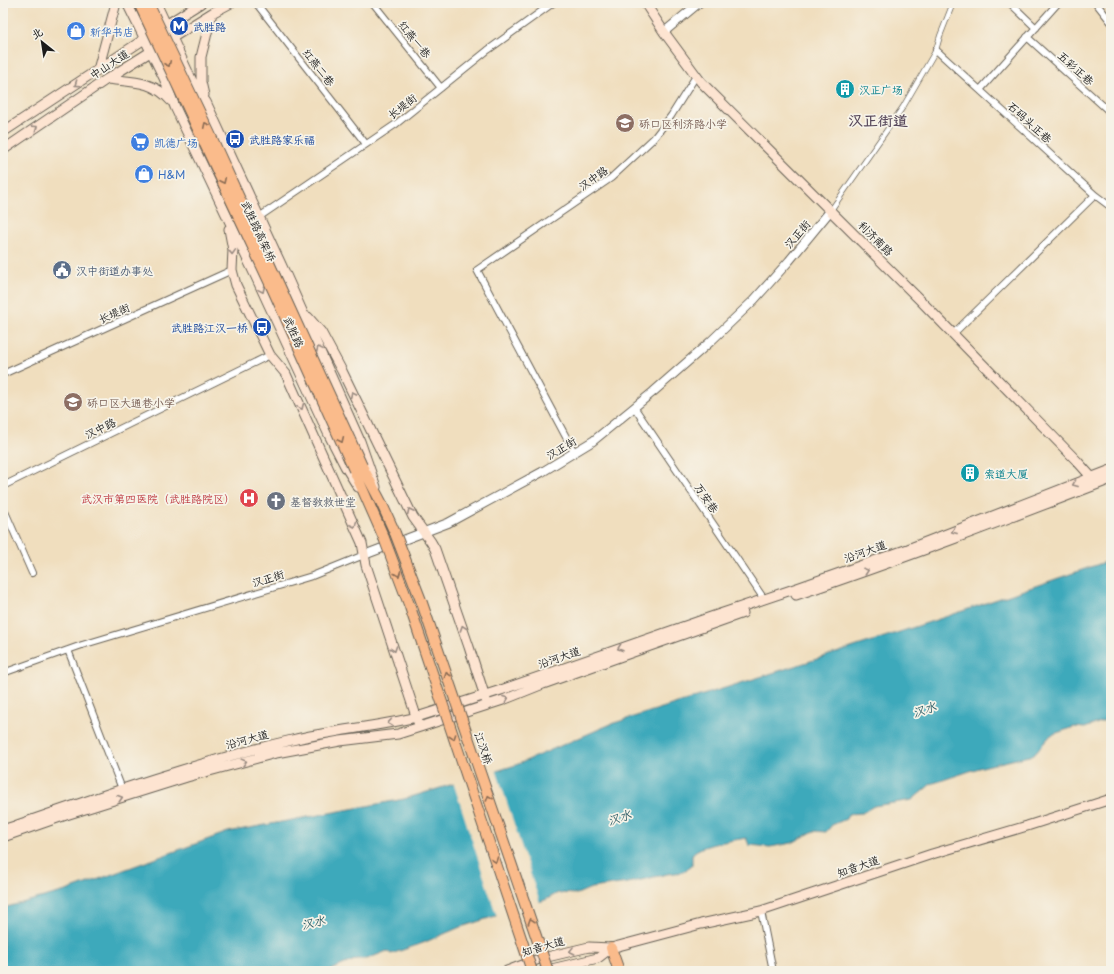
<svg xmlns="http://www.w3.org/2000/svg" width="1114" height="974" font-family="'Playpen Sans','LXGW WenKai TC',sans-serif">
<style>
.water{fill:#3ca9bb;stroke:#2c626c}
.pier{fill:#f0debe}
.lines{fill:none;stroke-linecap:round;stroke-linejoin:round}
.pedestrian-casing{stroke:#666055;stroke-width:6}
.minor-casing{stroke:#666055;stroke-width:8}
.tertiary-casing{stroke:#666055;stroke-width:10}
.secondary-casing{stroke:#666055;stroke-width:11}
.primary-casing{stroke:#666055;stroke-width:12}
.pedestrian{stroke:#fff;stroke-width:4.5}
.minor{stroke:#fff;stroke-width:6}
.tertiary{stroke:#fff;stroke-width:8}
.secondary{stroke:#fde4d1;stroke-width:9}
.primary{stroke:#fabb8b;stroke-width:10}
.primary-bridge-casing{stroke:#666055;stroke-width:12;stroke-linecap:butt}
.primary-bridge{stroke:#fabb8b;stroke-width:10}
.oneway{stroke:#8b6c54}
.oneway2{stroke:#988a80}
.labels{text-anchor:middle;dominant-baseline:central;stroke-width:3.5;stroke-linejoin:round;paint-order:stroke}
.transit-label{font-size:11px;fill:#164399;stroke:#f7f3e8;text-anchor:start}
.shop-label{font-size:11px;fill:#366cbe;stroke:#f7f3e8;text-anchor:start}
.street-label{font-size:11px;fill:#1c1c1c;stroke:#f7f3e8}
.culture-label{font-size:11px;fill:#0d838f;stroke:#f7f3e8;text-anchor:start}
.education-label{font-size:11px;fill:#785e54;stroke:#f7f3e8;text-anchor:start}
.service-label{font-size:11px;fill:#4e5e75;stroke:#f7f3e8;text-anchor:start}
.health-label{font-size:11px;fill:#be3a42;stroke:#f7f3e8;text-anchor:end}
.worship-label{font-size:11px;fill:#5b616d;stroke:#f7f3e8;text-anchor:start}
.water-label{font-size:12px;font-style:italic;fill:#2a5b64;stroke:#f7f3e8}
.district-label{font-size:15px;font-weight:bold;fill:#58495c;stroke:#f7f3e8}
</style>
<rect width="100%" height="100%" fill="#f7f3e8"/>
<filter id="ink" filterUnits="userSpaceOnUse"><feTurbulence type="fractalNoise" baseFrequency=".025" numOctaves="2"/><feDisplacementMap in="SourceGraphic" scale="8" xChannelSelector="R" yChannelSelector="G"/><feConvolveMatrix kernelMatrix="1 2 1 2 8 2 1 2 1" color-interpolation-filters="sRGB"/></filter>
<filter id="wash" filterUnits="userSpaceOnUse"><feTurbulence type="fractalNoise" baseFrequency=".012" numOctaves="4" result="noise"/><feDisplacementMap in="SourceGraphic" scale="16" xChannelSelector="R" yChannelSelector="G"/><feGaussianBlur stdDeviation="0.9" result="paint"/><feColorMatrix in="noise" values="0 0 0 0 0 0 0 0 0 0 0 0 0 0 0 0 0 1.4 0 .05"/><feComposite in="paint" operator="in"/></filter>
<g filter="url(#wash)">
<rect width="100%" height="100%" fill="#f0debe"/>
<path class="water" d="M1111,560V718L1085,728L1074,727L1051,735L1033,755L982,767L931,784L912,800L874,806L862,813L848,814L846,819L832,825L826,832L814,831L792,843L770,847L749,845L746,838C736,840 696,845 692,855C692,858 692,862 692,865L683,872L667,874L628,883L591,888L577,894L558,893L545,900L458,928L423,943L391,954L387,951L367,959H357L328,971H3V908L66,891L228,832L404,799L516,765L611,724L839,652L951,615Z"/>
<path class="pier" d="M496,769L540,903L497,917L453,782Z"/>
</g>
<g filter="url(#ink)">
<g class="lines">
<g class="pedestrian-casing">
<path id="pedestrian" d="M831,210L903,107L936,50L940,36L953,3"/>
</g>
<g class="minor-casing">
<path id="minor" d="M256,3L366,144
M373,3L441,88
M1010,3L1036,28
M1096,3L1111,22
M1027,37L1111,113
M936,50L1095,195L1111,207
M980,90L1058,3
M259,217L396,124L488,50L553,3
M953,334L1095,195
M3,374L232,270
M634,407L764,599
M574,452L477,270L611,178L654,138L671,116L696,76
M3,486L270,355
M3,507L32,573
M68,650L122,789
M3,673L82,645L312,576L364,555
M761,911L773,971"/>
</g>
<g class="tertiary-casing">
<path id="tertiary" d="M664,32L699,3
M364,555L448,523L542,472L593,441L653,392L710,342L754,300L789,261L831,210"/>
</g>
<g class="secondary-casing">
<path id="secondary" d="M127,3L164,78L175,107L255,275L329,435L345,466L358,487
M156,3L193,83L206,102L286,275L360,441L376,487
M645,3L664,32L701,82L920,300L1077,461L1094,480
M161,28L201,3
M167,41L212,13L231,3
M98,70L116,3
M107,79C132,82 153,80 171,101
M204,95L201,82V57L212,13
M3,132L149,36
M3,150L107,79L155,49
M229,229L233,250L232,270L236,285L270,355L286,374L362,543L366,565L418,722
M308,317L321,332L342,371L413,517L431,542L435,549L469,647L486,700
M796,595C903,559 1007,519 1111,479
M3,830C98,797 194,763 292,740C333,730 376,727 417,717L501,690L711,617L800,587L908,549L1111,470
M3,837L66,815L187,777L276,753L340,741L398,734L420,727L503,700L543,684L743,613
M507,971L539,959L589,947L611,948L701,924L761,911L932,854L1027,826L1111,799
M543,971L598,958L611,948"/>
</g>
<g class="primary-casing">
<path id="primary" d="M362,466L381,502L395,533
M354,470L384,538
M611,948L619,971"/>
</g>
<use href="#pedestrian" class="pedestrian"/>
<use href="#minor" class="minor"/>
<use href="#tertiary" class="tertiary"/>
<use href="#secondary" class="secondary"/>
<use href="#primary" class="primary"/>
<g class="primary-bridge-casing">
<path id="primary-bridge" d="M139,3L273,290L354,470
M148,3L209,132L362,466
M395,533L422,603L548,971
M384,538L410,607L532,971"/>
</g>
<use href="#primary-bridge" class="primary-bridge"/>
</g>
<defs><path id="oneway-chevron" d="M-2-3.5L2.5 0L-2 3.5" fill="none" stroke-width="1.6" stroke-linecap="round" stroke-linejoin="round"/></defs>
<g class="oneway">
<use href="#oneway-chevron" transform="translate(168 64) rotate(65)"/>
<use href="#oneway-chevron" transform="translate(206 125) rotate(-115)"/>
<use href="#oneway-chevron" transform="translate(223 181) rotate(65)"/>
<use href="#oneway-chevron" transform="translate(341 440) rotate(66)"/>
<use href="#oneway-chevron" transform="translate(398 574) rotate(70)"/>
<use href="#oneway-chevron" transform="translate(447 675) rotate(-109)"/>
<use href="#oneway-chevron" transform="translate(453 737) rotate(71)"/>
<use href="#oneway-chevron" transform="translate(489 798) rotate(-109)"/>
<use href="#oneway-chevron" transform="translate(495 860) rotate(71)"/>
<use href="#oneway-chevron" transform="translate(531 921) rotate(-109)"/>
</g>
<g class="oneway2">
<use href="#oneway-chevron" transform="translate(77 84) rotate(146)"/>
<use href="#oneway-chevron" transform="translate(35 128) rotate(-35)"/>
<use href="#oneway-chevron" transform="translate(232 252) rotate(88)"/>
<use href="#oneway-chevron" transform="translate(262 290) rotate(66)"/>
<use href="#oneway-chevron" transform="translate(319 349) rotate(-114)"/>
<use href="#oneway-chevron" transform="translate(353 394) rotate(-116)"/>
<use href="#oneway-chevron" transform="translate(301 407) rotate(66)"/>
<use href="#oneway-chevron" transform="translate(1075 484) rotate(159)"/>
<use href="#oneway-chevron" transform="translate(410 511) rotate(-116)"/>
<use href="#oneway-chevron" transform="translate(354 525) rotate(65)"/>
<use href="#oneway-chevron" transform="translate(954 531) rotate(159)"/>
<use href="#oneway-chevron" transform="translate(866 571) rotate(-19)"/>
<use href="#oneway-chevron" transform="translate(463 628) rotate(-109)"/>
<use href="#oneway-chevron" transform="translate(620 648) rotate(161)"/>
<use href="#oneway-chevron" transform="translate(394 649) rotate(71)"/>
<use href="#oneway-chevron" transform="translate(506 699) rotate(-21)"/>
<use href="#oneway-chevron" transform="translate(390 723) rotate(171)"/>
<use href="#oneway-chevron" transform="translate(244 762) rotate(-15)"/>
<use href="#oneway-chevron" transform="translate(120 798) rotate(-17)"/>
<use href="#oneway-chevron" transform="translate(572 951) rotate(166)"/>
</g>
</g>
<defs>
<g id="metro-disc" transform="scale(1)"><circle r="9.5" fill="#1a4fb4" stroke="#f7f3e8"/><path d="M-5.5 5V-5H-3L0 0L3-5H5.5V5H3V-.5L0 4L-3-.5V5Z" fill="#fff"/></g>
<g id="shop-disc" transform="scale(1)"><circle r="9.5" fill="#3f7fe0" stroke="#f7f3e8"/><path d="M-5-2.5h2.3a2.7 3.5 0 0 1 5.4 0H5L5.5 6h-11ZM-1.5-2.5h3a1.5 2.3 0 0 0-3 0Z" fill="#fff"/></g>
<g id="building-disc" transform="scale(1)"><circle r="9.5" fill="#0f9aa8" stroke="#f7f3e8"/><path d="M-4-6H4V6H1V3H-1V6H-4ZM-2.5-4.3h1.7v1.8h-1.7ZM.8-4.3h1.7v1.8H.8ZM-2.5-1h1.7V.8h-1.7ZM.8-1h1.7V.8H.8Z" fill="#fff"/></g>
<g id="school-disc" transform="scale(1)"><circle r="9.5" fill="#8d6e63" stroke="#f7f3e8"/><path d="M0-5L7-2L0 1L-7-2ZM-4 1L0 2.5L4 1V4Q0 6-4 4Z" fill="#fff"/></g>
<g id="bus-disc" transform="scale(1)"><circle r="9.5" fill="#1a4fb4" stroke="#f7f3e8"/><path d="M-5-6H5V4H4V6H2V4H-2V6H-4V4H-5ZM-3.5-4V0h7V-4ZM-3.5 1.2v1.5H-2V1.2ZM2 1.2v1.5H3.5V1.2Z" fill="#fff"/></g>
<g id="supermarket-disc" transform="scale(1)"><circle r="9.5" fill="#3f7fe0" stroke="#f7f3e8"/><path d="M-6-5.5h2.5l.6 2H6L4.5 2H-2.5L-4.4-4H-6ZM-1.5 3.2a1.3 1.3 0 1 0 .1 0ZM3 3.2a1.3 1.3 0 1 0 .1 0Z" fill="#fff"/></g>
<g id="civic-disc" transform="scale(1)"><circle r="9.5" fill="#5c6f8a" stroke="#f7f3e8"/><path d="M-.6-6.5H3V-4.5H.6V-3L4-1V1h2V6H-6V1h2V-1L-.6-3ZM-1.2 2.5V6h2.4V2.5Z" fill="#fff"/></g>
<g id="hospital-disc" transform="scale(1)"><circle r="9.5" fill="#e0444e" stroke="#f7f3e8"/><path d="M-5-5h3v3.5h4V-5h3V5h-3V1.5h-4V5h-3Z" fill="#fff"/></g>
<g id="church-disc" transform="scale(1)"><circle r="9.5" fill="#6b7280" stroke="#f7f3e8"/><path d="M-1.2-6h2.4v3.5h3.3v2.4h-3.3V6h-2.4V-.1h-3.3v-2.4h3.3Z" fill="#fff"/></g>
</defs>
<g fill-rule="evenodd">
<use href="#metro-disc" x="179" y="26"/>
<use href="#shop-disc" x="76" y="31"/>
<use href="#building-disc" x="845" y="89"/>
<use href="#school-disc" x="625" y="123"/>
<use href="#bus-disc" x="235" y="139"/>
<use href="#supermarket-disc" x="140" y="142"/>
<use href="#shop-disc" x="144" y="174"/>
<use href="#civic-disc" x="62" y="270"/>
<use href="#bus-disc" x="262" y="327"/>
<use href="#school-disc" x="73" y="402"/>
<use href="#building-disc" x="970" y="473"/>
<use href="#hospital-disc" x="249" y="498"/>
<use href="#church-disc" x="276" y="501"/>
</g>
<g class="labels">
<g class="transit-label">
<text x="193" y="26">武胜路</text>
<text x="249" y="139">武胜路家乐福</text>
<text x="248" y="327" text-anchor="end">武胜路江汉一桥</text>
</g>
<g class="shop-label">
<text x="90" y="31">新华书店</text>
<text x="154" y="142">凯德广场</text>
<text x="158" y="174">H&amp;M</text>
</g>
<g class="street-label">
<text transform="translate(415 39) rotate(51)">红燕一巷</text>
<text transform="translate(109 64) rotate(-33)">中山大道</text>
<text transform="translate(319 67) rotate(52)">红燕二巷</text>
<text transform="translate(1076 68) rotate(42)">五彩正巷</text>
<text transform="translate(402 106) rotate(-38)">长堤街</text>
<text transform="translate(1030 122) rotate(42)">石码头正巷</text>
<text transform="translate(593 178) rotate(-36)">汉中路</text>
<text transform="translate(259 231) rotate(65)">武胜路高架桥</text>
<text transform="translate(797 234) rotate(-50)">汉正街</text>
<text transform="translate(876 238) rotate(45)">利济南路</text>
<text transform="translate(114 313) rotate(-24)">长堤街</text>
<text transform="translate(294 332) rotate(66)">武胜路</text>
<text transform="translate(100 428) rotate(-26)">汉中路</text>
<text transform="translate(561 448) rotate(-31)">汉正街</text>
<text transform="translate(707 498) rotate(56)">万安巷</text>
<text transform="translate(865 551) rotate(-20)">沿河大道</text>
<text transform="translate(268 578) rotate(-17)">汉正街</text>
<text transform="translate(559 657) rotate(-19)">沿河大道</text>
<text transform="translate(247 739) rotate(-15)">沿河大道</text>
<text transform="translate(484 748) rotate(71)">江汉桥</text>
<text transform="translate(858 866) rotate(-19)">知音大道</text>
<text transform="translate(543 946) rotate(-16)">知音大道</text>
</g>
<g class="culture-label">
<text x="859" y="89">汉正广场</text>
<text x="984" y="473">索道大厦</text>
</g>
<g class="education-label">
<text x="639" y="123">硚口区利济路小学</text>
<text x="87" y="402">硚口区大通巷小学</text>
</g>
<g class="service-label">
<text x="76" y="270">汉中街道办事处</text>
</g>
<g class="health-label">
<text x="235" y="498">武汉市第四医院（武胜路院区）</text>
</g>
<g class="worship-label">
<text x="290" y="501">基督教救世堂</text>
</g>
<g class="water-label">
<text transform="translate(924 709) rotate(-19)">汉水</text>
<text transform="translate(619 817) rotate(-19)">汉水</text>
<text transform="translate(313 922) rotate(-14)">汉水</text>
</g>
<g class="district-label">
<text x="878" y="119">汉正街道</text>
</g>
</g>
<rect width="1114" height="974" fill="none" stroke="#f7f3e8" stroke-width="16"/>
<g transform="translate(42 42) rotate(330)" stroke="#f7f3e8" stroke-width="3" paint-order="stroke">
<path d="M0-3L7 15L0 10L-7 15Z" fill="#1c1c1c"/>
<text y="-6" font-size="11" font-weight="bold" text-anchor="middle" fill="#1c1c1c">北</text>
</g>
</svg>
